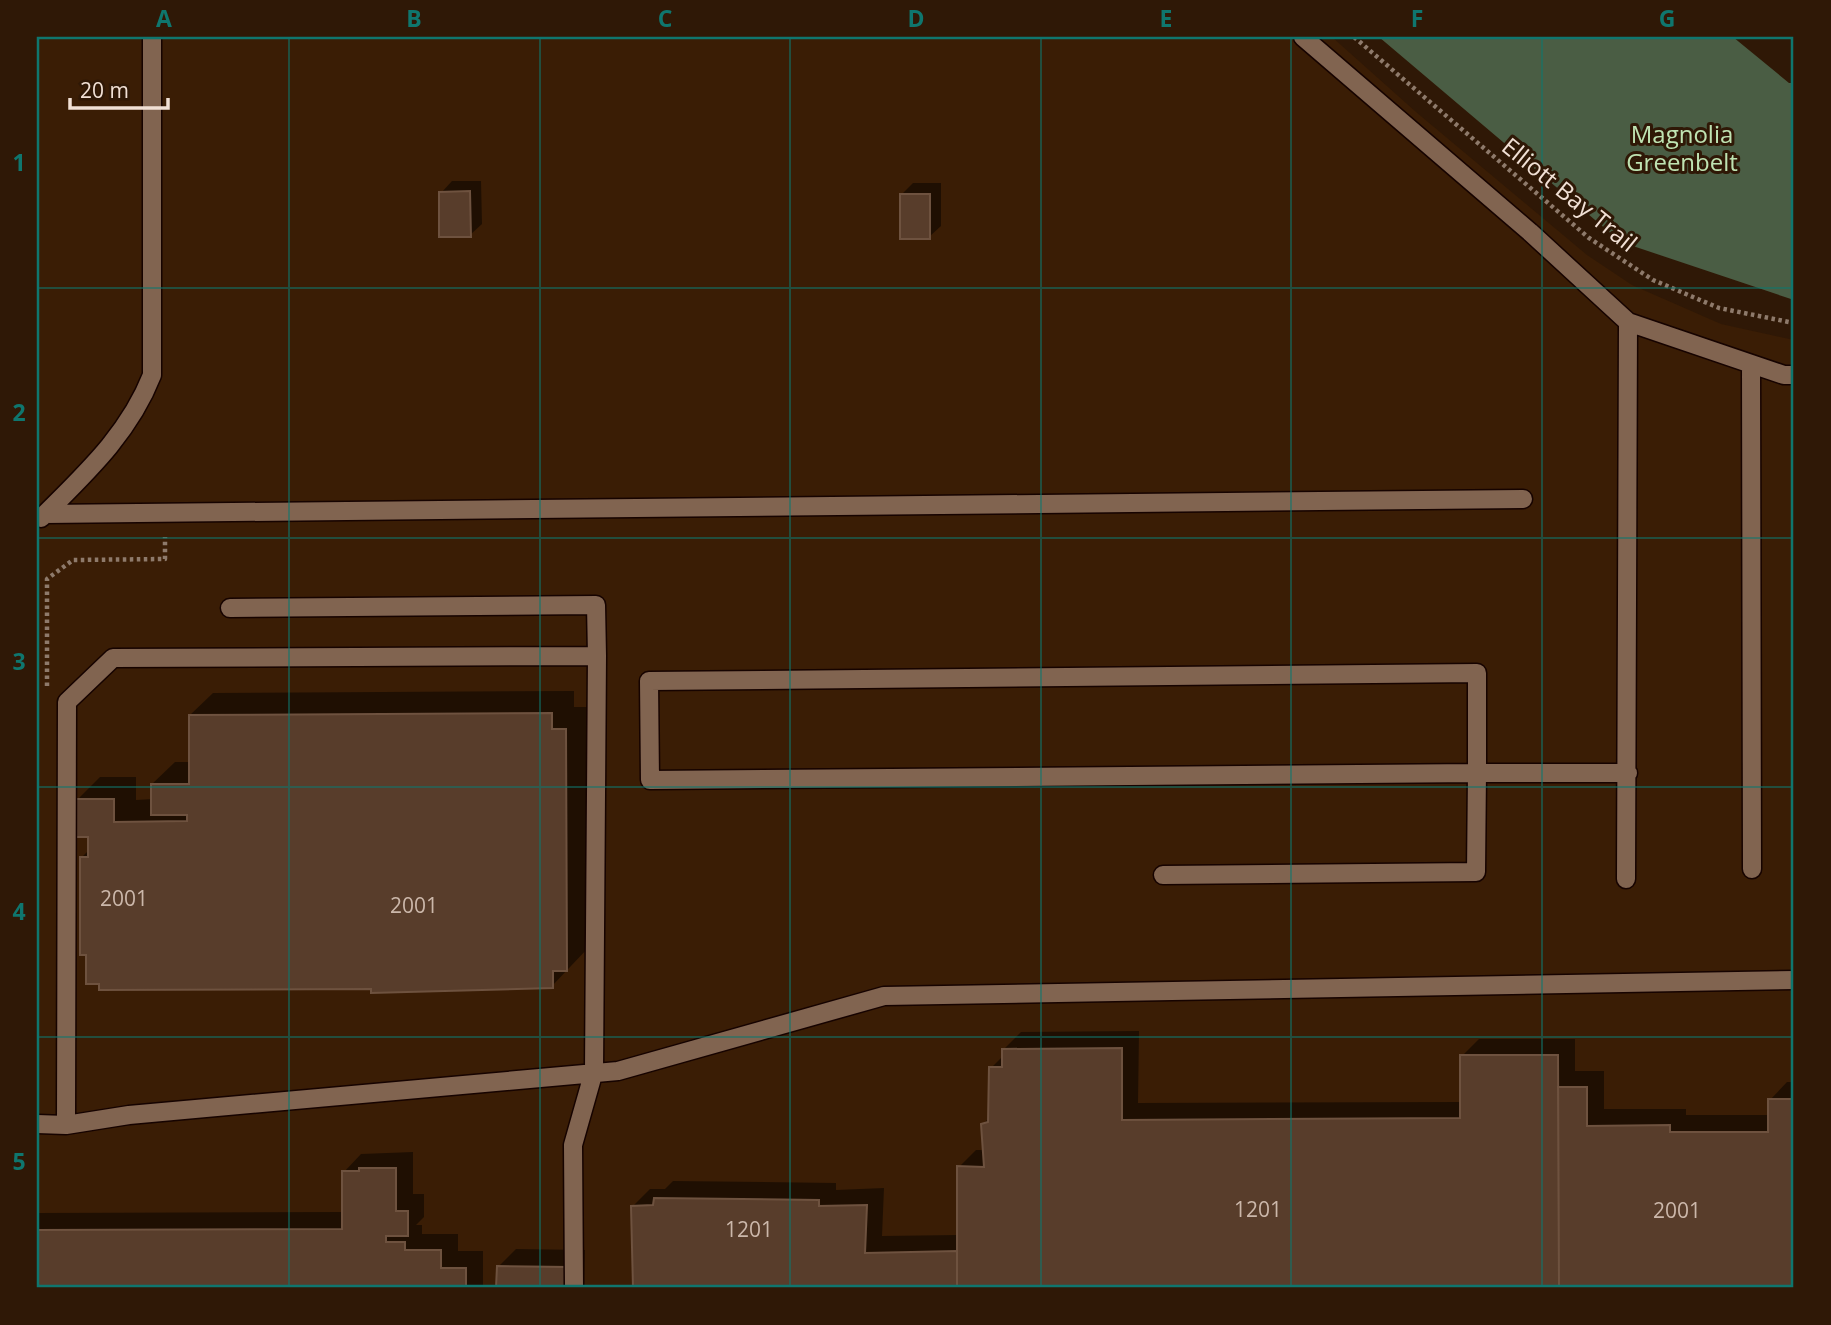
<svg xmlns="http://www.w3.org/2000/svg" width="1831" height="1325" font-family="'Open Sans',sans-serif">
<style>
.built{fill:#3a1d05}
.forest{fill:#4a5d44}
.shadow{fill:#0007}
.building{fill:#583d2b;stroke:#6e523f;stroke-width:2}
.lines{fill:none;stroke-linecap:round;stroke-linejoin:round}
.service-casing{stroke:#160300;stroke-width:21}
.path{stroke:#8e7a6b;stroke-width:4.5;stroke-dasharray:3.5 3.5;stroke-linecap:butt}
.service{stroke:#816450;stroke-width:18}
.grid{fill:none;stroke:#0f766e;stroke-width:2;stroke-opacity:0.55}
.labels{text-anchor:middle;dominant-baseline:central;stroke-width:6;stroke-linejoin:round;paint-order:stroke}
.number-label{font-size:21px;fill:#cbb7aa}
.park-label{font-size:24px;fill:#bfe3b2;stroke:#2f1806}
.street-label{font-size:24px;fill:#f1e0d5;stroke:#2f1806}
.neatline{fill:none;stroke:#0f766e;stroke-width:2.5}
.grid-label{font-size:23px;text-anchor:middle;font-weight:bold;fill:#0f766e}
</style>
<rect width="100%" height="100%" fill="#2f1806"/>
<path class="built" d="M37,37H1332L1416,112L1587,255L1632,285L1721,324L1794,340V1288H37Z"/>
<path class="forest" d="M1379,37H1733L1789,83H1794V300L1621,242Z"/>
<path class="shadow" d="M452,181H481L482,224L470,235L441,193Z
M913,183H941V226L929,237L902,194Z
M574,691V707H588L589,947L552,986L373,987L82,857L89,850V835L77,800L100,777H136V800L153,799L152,784L175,762H191L190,715L213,693Z
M1139,1031L1138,1103L1462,1102V1056L1479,1039H1575V1071H1604V1109H1686V1115H1770V1100L1787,1082H1794V1288H635L633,1206L650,1189H665L673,1181L836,1183V1190L884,1188L882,1236L958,1235L959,1167L976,1150H984L983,1124L990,1117L991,1068L1004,1055V1049L1021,1032Z
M413,1152V1194H424V1217L416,1225H422V1234H458V1251H483V1288H37V1213L344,1212V1172L361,1154Z
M516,1249L585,1250L584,1288H498V1267Z"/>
<path class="building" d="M470,191L471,237H439V192Z
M900,194H930V239H900Z
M552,713V729H566L567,971H553V988L371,993V989L99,990V984H86V955H80V857H88V837H76L75,799H114V822L187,821V815H151V784H189V715Z
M1122,1048V1120L1460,1118V1055H1558L1559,1288H957V1166L984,1167L981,1124L988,1122L989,1067H1002V1049Z
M1558,1087H1587V1126L1670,1125V1132H1768V1099H1794V1288H1559Z
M359,1168H396V1211H408V1236H386V1242H405V1250H441V1268H466V1288H37V1230L342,1229V1171H359Z
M654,1198L819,1200V1206L867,1205L865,1253L957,1251V1288H633L631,1206L653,1205Z
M497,1266L568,1267V1288H496Z"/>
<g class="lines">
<g class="service-casing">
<path id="service" d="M1303,37L1530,232L1628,322L1784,375H1794
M1751,364L1752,869
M45,514L1523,499
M41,518C85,474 129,434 152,375V37
M230,608L596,605L597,656
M1477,673V773L650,780L649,681Z
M1163,875L1476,872L1477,773H1628
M1626,879L1628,322
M37,1124L66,1125L129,1115L618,1071L884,996L1794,980
M66,1125L67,702L113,658L597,656L594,1071L573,1145L574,1288"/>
</g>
<path class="path" d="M1354,37L1589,238L1653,280L1719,308L1794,323
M47,686V579L73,560L165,559V537"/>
<use href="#service" class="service"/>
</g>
<path class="grid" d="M289,37V1288M540,37V1288M790,37V1288M1041,37V1288M1291,37V1288M1542,37V1288M37,288H1794M37,538H1794M37,787H1794M37,1037H1794"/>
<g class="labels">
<g class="number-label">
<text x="124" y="898">2001</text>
<text x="414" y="905">2001</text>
<text x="1258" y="1209">1201</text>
<text x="1677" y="1210">2001</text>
<text x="749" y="1229">1201</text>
</g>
<g class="park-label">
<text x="1682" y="133">Magnolia<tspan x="1682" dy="28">Greenbelt</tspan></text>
</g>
<g class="street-label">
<text transform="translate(1570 194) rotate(39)">Elliott Bay Trail</text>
</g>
</g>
<rect width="1831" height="1325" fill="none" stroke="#2f1806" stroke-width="77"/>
<path d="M70 98v10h98v-10" fill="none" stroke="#f1e0d5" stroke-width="3.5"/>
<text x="80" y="98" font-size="21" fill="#f1e0d5" stroke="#2f1806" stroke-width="5" paint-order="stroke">20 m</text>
<rect x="38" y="38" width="1754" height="1248" class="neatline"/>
<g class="grid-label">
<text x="164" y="27">A</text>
<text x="414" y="27">B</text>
<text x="665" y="27">C</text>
<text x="916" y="27">D</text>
<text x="1166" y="27">E</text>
<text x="1417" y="27">F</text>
<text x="1667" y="27">G</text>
<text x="19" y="171">1</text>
<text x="19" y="421">2</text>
<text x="19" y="670">3</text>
<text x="19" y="920">4</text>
<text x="19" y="1170">5</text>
</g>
</svg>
